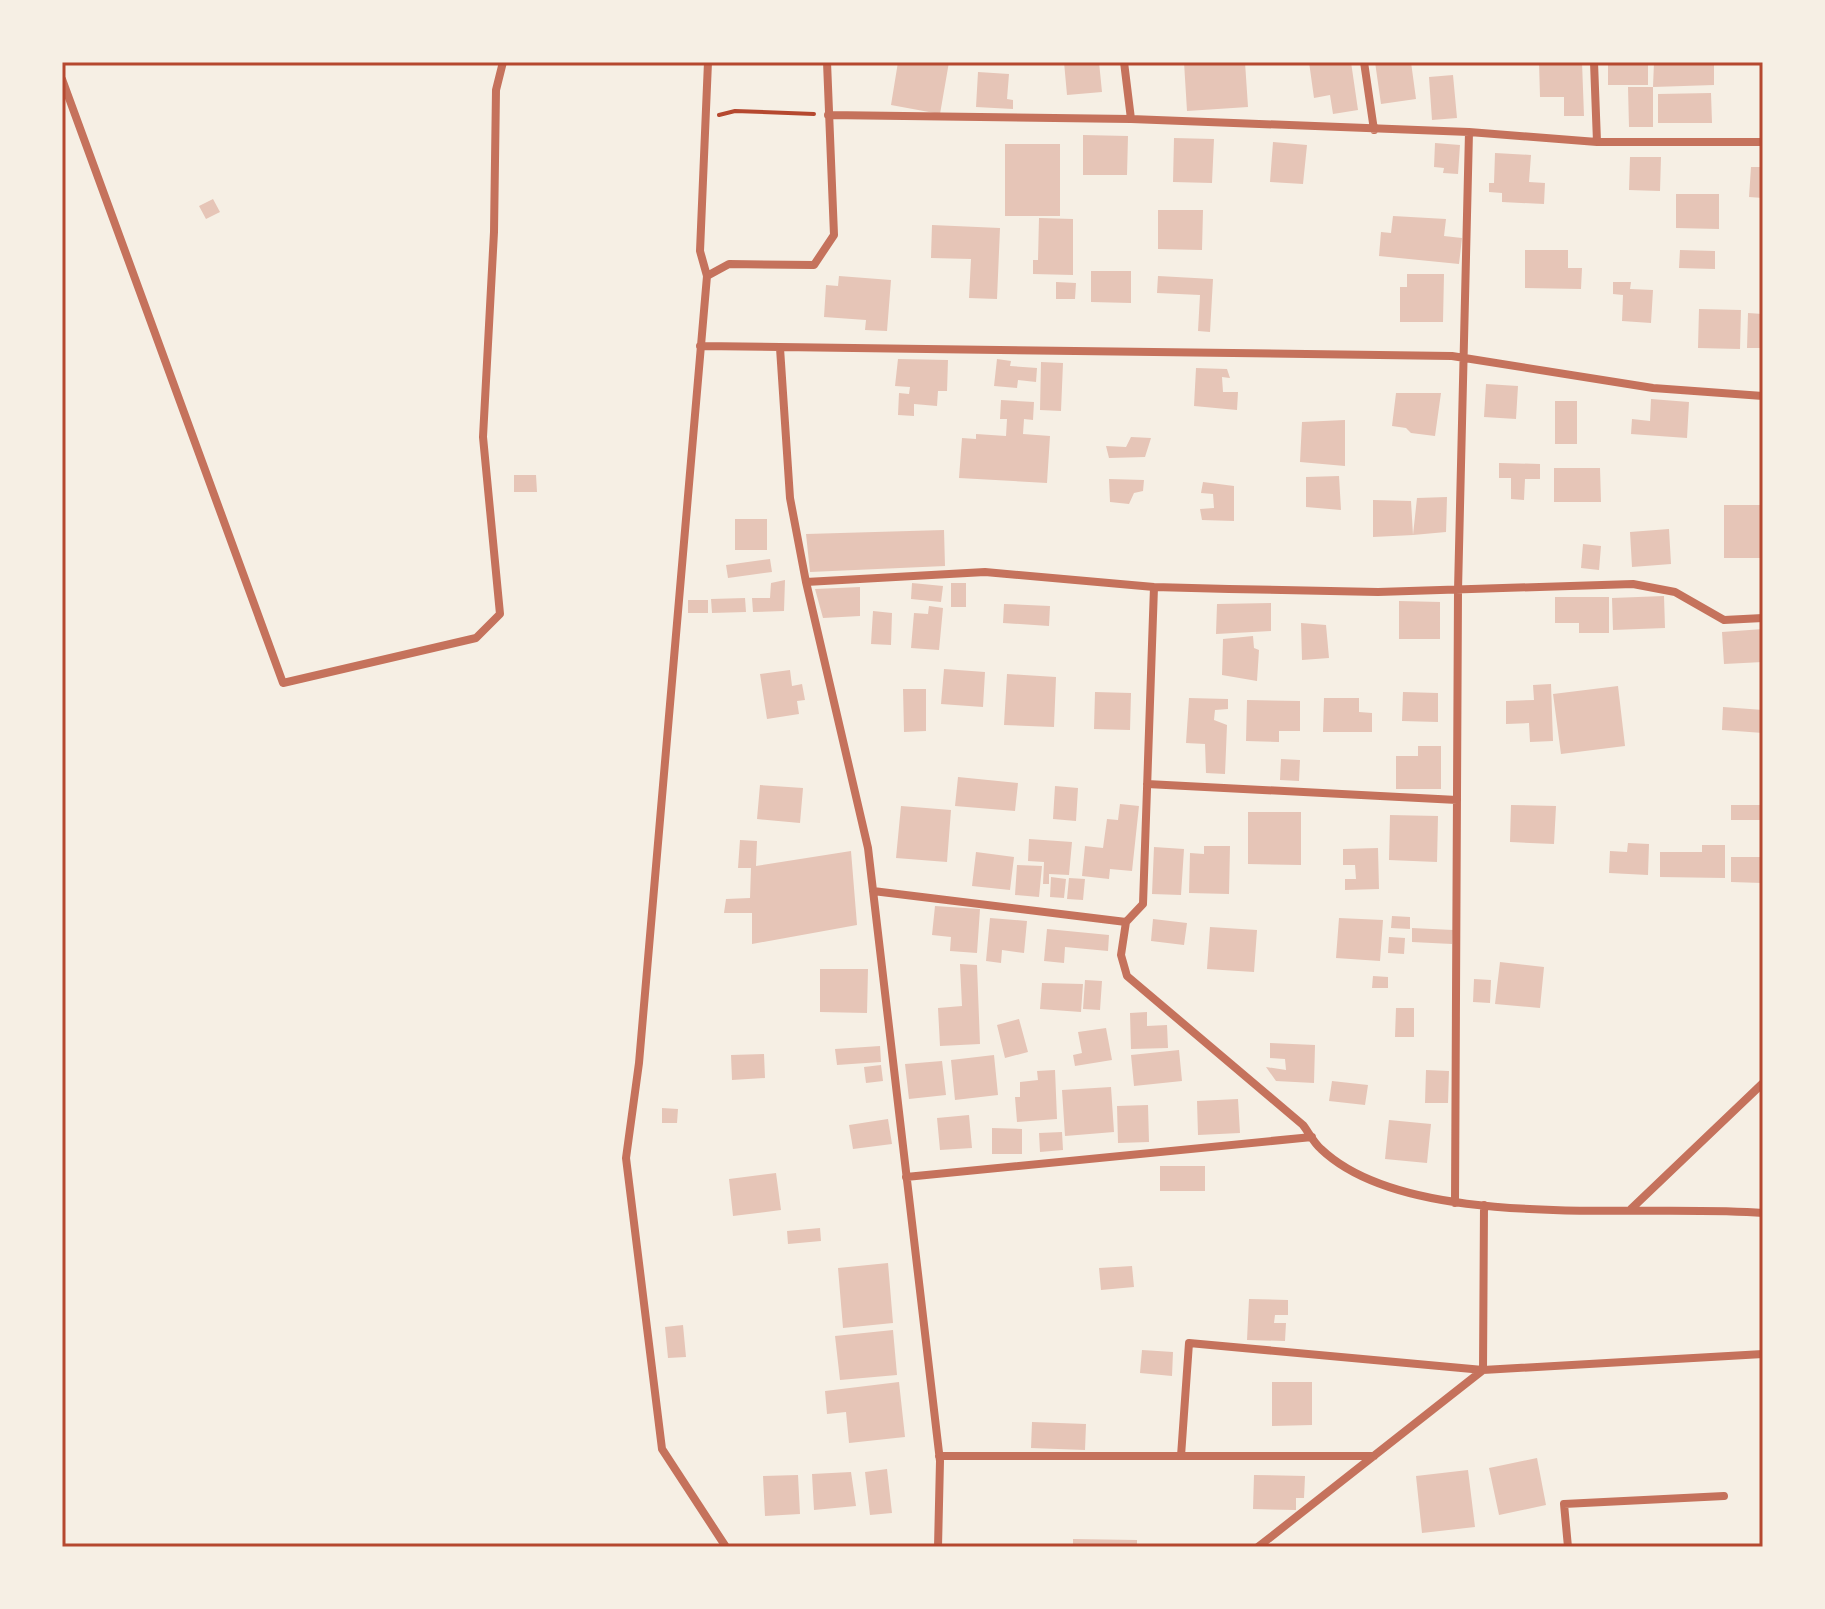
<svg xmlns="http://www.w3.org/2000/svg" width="1825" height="1609" font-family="'Zilla Slab',serif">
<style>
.building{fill:#e6c5b7}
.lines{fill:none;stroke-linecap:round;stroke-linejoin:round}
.path{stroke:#b5482f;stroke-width:4}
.minor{stroke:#c5725c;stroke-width:8}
.neatline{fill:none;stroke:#b5482f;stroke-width:3}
</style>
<rect width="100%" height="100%" fill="#f6efe4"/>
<path class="building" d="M898,62H949L940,114L891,105Z
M1064,62H1099L1102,92L1067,95Z
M1184,62H1245L1248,107L1187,111Z
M1309,62H1351L1358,110L1333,114L1330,95L1314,98Z
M1375,62H1411L1416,99L1381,104Z
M1539,62H1582L1584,116H1564V97H1540Z
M1608,62H1648V85H1608Z
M1654,62H1714V85L1653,87Z
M978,72L1009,74L1007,99L1013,100V109L976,107Z
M1453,75L1457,118L1432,120L1429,77Z
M1628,87H1653V127H1629Z
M1711,93L1712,123H1658V94Z
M1083,135L1128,136L1127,175H1083Z
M1174,138L1214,139L1212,183L1173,182Z
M1273,142L1307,145L1303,184L1270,182Z
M1435,143L1460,145L1458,174L1443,173L1444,168L1434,167Z
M1005,144H1060V216H1005Z
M1495,153L1531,155L1529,182L1545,183L1544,204L1502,202V193L1489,192V183H1494Z
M1630,157H1661L1660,191L1629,190Z
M1751,167H1763V198L1749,197Z
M1676,194H1719V229L1676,228Z
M213,199L220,212L206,219L199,206Z
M1158,210H1203L1202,250L1158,249Z
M1393,216L1446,219L1444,236L1462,238L1459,264L1379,256L1381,232L1391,233Z
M1039,218L1073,219V275L1033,274V260H1038Z
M932,225L1000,228L997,299L969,298L971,259L931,258Z
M1525,250H1568V268H1582L1581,289L1525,288Z
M1680,250L1715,251V269L1679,268Z
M1091,271H1131V303L1091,302Z
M1407,274H1444L1443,322H1400V287H1407Z
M839,276L891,280L887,331L865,330L866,320L824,317L826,285L838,286Z
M1158,276L1213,279L1210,332L1198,331L1200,295L1157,293Z
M1056,282L1076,283L1075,299H1056Z
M1613,282H1631L1630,289L1653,290L1651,323L1622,321L1623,295L1613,294Z
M1699,309L1741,310L1740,349L1698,348Z
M1748,313L1763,314V348H1747Z
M898,359L948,360L947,391H938L937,406L914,404V416L898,415L899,393L909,394L910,387L895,386Z
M997,359L1011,361L1010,366L1037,368L1036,382L1018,380L1017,388L994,386Z
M1041,362L1063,363L1061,411L1040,410Z
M1196,368L1227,369L1230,378L1222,377L1223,392H1238L1237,410L1194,406Z
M1486,384L1518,386L1516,419L1484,417Z
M1396,393H1441L1435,436L1411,433L1406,428L1392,426Z
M1651,399L1689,402L1687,438L1631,434L1632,419L1650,421Z
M1001,400L1034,402L1033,420L1024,419L1023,434L1050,436L1047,483L959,478L962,438L976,439V434L1006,436L1007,419H1000Z
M1555,401H1577V444H1555Z
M1345,420V466L1300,462L1302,422Z
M1131,437L1151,438L1145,457L1109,458L1106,446L1126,447Z
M1499,463L1540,464V479H1525L1524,500L1511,499V478H1499Z
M1554,468H1600L1601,502H1554Z
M514,475H536L537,492H514Z
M1339,476L1341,510L1306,507V477Z
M1109,479L1144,480L1143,491L1134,493L1129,504L1110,502Z
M1203,482L1234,486V521L1202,520L1200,509L1214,508L1213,494L1201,493Z
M1447,497L1446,532L1413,535L1417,498Z
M1373,500L1411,501L1413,535L1373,537Z
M1724,505H1763V558H1724Z
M735,519H767V550H735Z
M1669,529L1671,564L1632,567L1630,532Z
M944,530L945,566L810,572L806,534Z
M1583,544L1601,546L1599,570L1581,568Z
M770,559L772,572L728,578L726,565Z
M785,580L784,611L753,612L752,598H770L771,583Z
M912,583L943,586L941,602L911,599Z
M951,583H966V607H951Z
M860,587V616L823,618L815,589Z
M1664,596L1665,628L1613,630L1612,598Z
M1555,597H1609V633H1579V623H1555Z
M745,598L746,612L712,613L711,599Z
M688,600H708V613H688Z
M1399,601L1440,602V639H1399Z
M1271,603V631L1216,634L1217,604Z
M1004,604L1050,606L1049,626L1003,623Z
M929,606L943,608L939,650L911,648L914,613L928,614Z
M873,611L892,613L891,645L871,644Z
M1301,623L1326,625L1329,658L1302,660Z
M1763,629V662L1724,664L1722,632Z
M1253,636L1254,648L1259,650L1257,681L1222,675L1223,639Z
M944,669L985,672L983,707L941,704Z
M790,670L792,686L802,684L805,700L797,701L799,714L767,719L760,674Z
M1007,674L1056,677L1054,727L1004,725Z
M1551,684L1553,741L1530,742L1529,723L1506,724V701L1534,700L1533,685Z
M1618,686L1625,746L1561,754L1553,694Z
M903,689H926V731L904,732Z
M1095,692L1131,693L1130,730L1094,729Z
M1403,692L1438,693V722L1402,721Z
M1189,698L1228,699V709L1215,710L1214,720L1227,725L1225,774L1206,773L1205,744L1186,743Z
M1324,698H1359V712L1372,713V732H1323Z
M1247,700L1300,701V731H1279V742L1246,741Z
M1723,707L1763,710V733L1722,730Z
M1418,746H1441V789H1396V756H1418Z
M1281,759L1300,760L1299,781L1280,780Z
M958,777L1018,783L1015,811L955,806Z
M760,785L803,788L800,823L757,819Z
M1055,786L1078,788L1076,821L1053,819Z
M1120,804L1139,806L1132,871L1110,869L1109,879L1082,876L1085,846L1103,848L1107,819L1118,820Z
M1511,805L1556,806L1554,844L1510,842Z
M1731,805H1763V820H1731Z
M901,806L951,810L947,862L896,858Z
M1248,812H1301V865L1248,864Z
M1390,815L1438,816L1437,862L1389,860Z
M1029,839L1072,842L1069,875L1049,874V884H1043L1044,862L1028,861Z
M740,840L757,841L756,866L851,851L857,925L752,944V913H724L726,899L750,898L751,868H738Z
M1628,843L1649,844L1648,875L1609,873L1610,851L1627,852Z
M1702,845H1725V878L1660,877V852H1702Z
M1204,846H1230L1229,894L1189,893L1190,853L1204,854Z
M1154,847L1184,849L1181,895L1152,894Z
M1378,848L1379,889L1345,890V879H1356L1355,865H1343V849Z
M976,852L1014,857L1010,890L972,886Z
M1731,857H1763L1762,883L1731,882Z
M1017,865L1042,866L1039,897L1015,895Z
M1051,877L1066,879L1064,898L1050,897Z
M1069,878L1085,879L1083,900L1067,899Z
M935,906L980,909L977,953L950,951L951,937L932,935Z
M1392,916L1410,917V929L1391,928Z
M990,918L1027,921L1024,953L1002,950L1001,963L986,961Z
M1339,918L1383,920L1380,961L1336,958Z
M1153,919L1187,923L1184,945L1151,941Z
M1210,927L1257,930L1254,972L1207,969Z
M1412,928L1453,930L1452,944L1412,942Z
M1047,929L1109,935L1108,951L1065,947L1064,963L1044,961Z
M1389,937L1405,938L1404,954L1388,953Z
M1500,962L1544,967L1540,1008L1495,1004Z
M960,964L977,965L980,1044L940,1046L938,1008L962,1006Z
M820,969H868L867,1013L820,1012Z
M1373,976L1388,977V988H1372Z
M1474,979L1491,980L1490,1003L1473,1002Z
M1085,980L1102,981L1100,1010L1083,1009Z
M1042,983L1083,984L1081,1012L1040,1009Z
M1396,1008H1414V1037H1395Z
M1147,1012V1026L1167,1025L1168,1048L1131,1049L1130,1013Z
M1019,1019L1028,1052L1005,1058L997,1025Z
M1106,1028L1112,1060L1075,1066L1073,1055L1082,1053L1078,1032Z
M1270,1043L1315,1045L1314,1083L1276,1081L1266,1067L1286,1070L1285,1059L1270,1058Z
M880,1046L881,1062L837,1065L835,1049Z
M1179,1050L1182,1081L1134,1086L1131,1055Z
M764,1054L765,1078L732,1080L731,1055Z
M994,1055L998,1095L955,1100L951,1060Z
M942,1061L946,1095L909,1099L905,1064Z
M881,1065L883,1081L866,1083L864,1067Z
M1055,1070L1057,1119L1017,1122L1015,1097H1020V1082L1038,1080L1037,1071Z
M1426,1070L1449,1071L1448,1103H1425Z
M1332,1081L1368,1085L1365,1105L1329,1101Z
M1111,1087L1114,1132L1065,1136L1062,1090Z
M1238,1099L1240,1133L1198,1135L1197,1101Z
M1148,1105L1149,1142L1118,1143L1117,1106Z
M662,1108L678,1109L677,1123H662Z
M969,1115L972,1148L940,1150L937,1118Z
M888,1119L892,1144L853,1149L849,1125Z
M1389,1120L1431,1124L1427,1163L1385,1159Z
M992,1128L1022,1129V1154H992Z
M1062,1132L1063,1150L1040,1152L1039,1133Z
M1160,1166H1205V1191H1160Z
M776,1173L781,1210L733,1216L729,1179Z
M820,1228L821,1241L788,1244L787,1231Z
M888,1263L893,1323L843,1328L838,1268Z
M1132,1266L1134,1287L1101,1290L1099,1268Z
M1249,1299L1288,1300V1315H1275L1274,1323H1286L1285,1341L1247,1340Z
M683,1325L686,1357L668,1358L665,1327Z
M893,1330L897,1375L840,1380L835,1336Z
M1142,1350L1173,1352L1172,1376L1140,1373Z
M899,1382L905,1437L849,1443L846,1412L827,1414L825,1391Z
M1272,1382H1312V1425L1272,1426Z
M1032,1422L1086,1424L1085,1450L1031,1448Z
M1537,1458L1546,1505L1499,1515L1489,1468Z
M887,1469L892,1513L870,1515L865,1472Z
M1468,1470L1475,1527L1422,1533L1416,1476Z
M851,1472L856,1506L814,1510L812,1474Z
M798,1475L800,1514L765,1516L763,1476Z
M1254,1475L1305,1476L1304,1498H1296V1510L1253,1509Z
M1073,1539L1137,1540V1547H1073Z"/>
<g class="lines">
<path class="path" d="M719,115L735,111L814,114"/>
<path class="minor" d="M708,62L700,251L707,276L639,1063L626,1158L662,1449L726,1547
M1124,62L1131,119
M1364,62L1374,130
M1594,62L1597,142
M62,79L283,683L476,638L500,614L483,437L494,232L496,90L503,62
M828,115L1131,119L1469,132L1597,142H1763
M707,276L729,264L814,265L834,235L827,62
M700,346L1452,356L1653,388L1763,396
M780,348L790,498L806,582L868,848L940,1461L938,1547
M806,582L985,572L1154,587L1229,589L1378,592L1633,584L1675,592L1724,620L1763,618
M1147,784L1457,800
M873,891L1126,922L1143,904L1154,587
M1126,922L1121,955L1127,976L1303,1125C1309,1133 1314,1143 1321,1149C1410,1234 1645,1203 1763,1213
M906,1177L1312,1137
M1455,1203L1458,590L1469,132
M1631,1209L1763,1083
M939,1456H1374
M1181,1456L1189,1343L1483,1370L1484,1205
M1258,1547L1483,1370L1763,1354
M1568,1547L1564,1504L1724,1496"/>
</g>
<rect width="1825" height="1609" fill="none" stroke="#f6efe4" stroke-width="128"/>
<rect x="64" y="64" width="1697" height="1481" class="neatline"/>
</svg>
